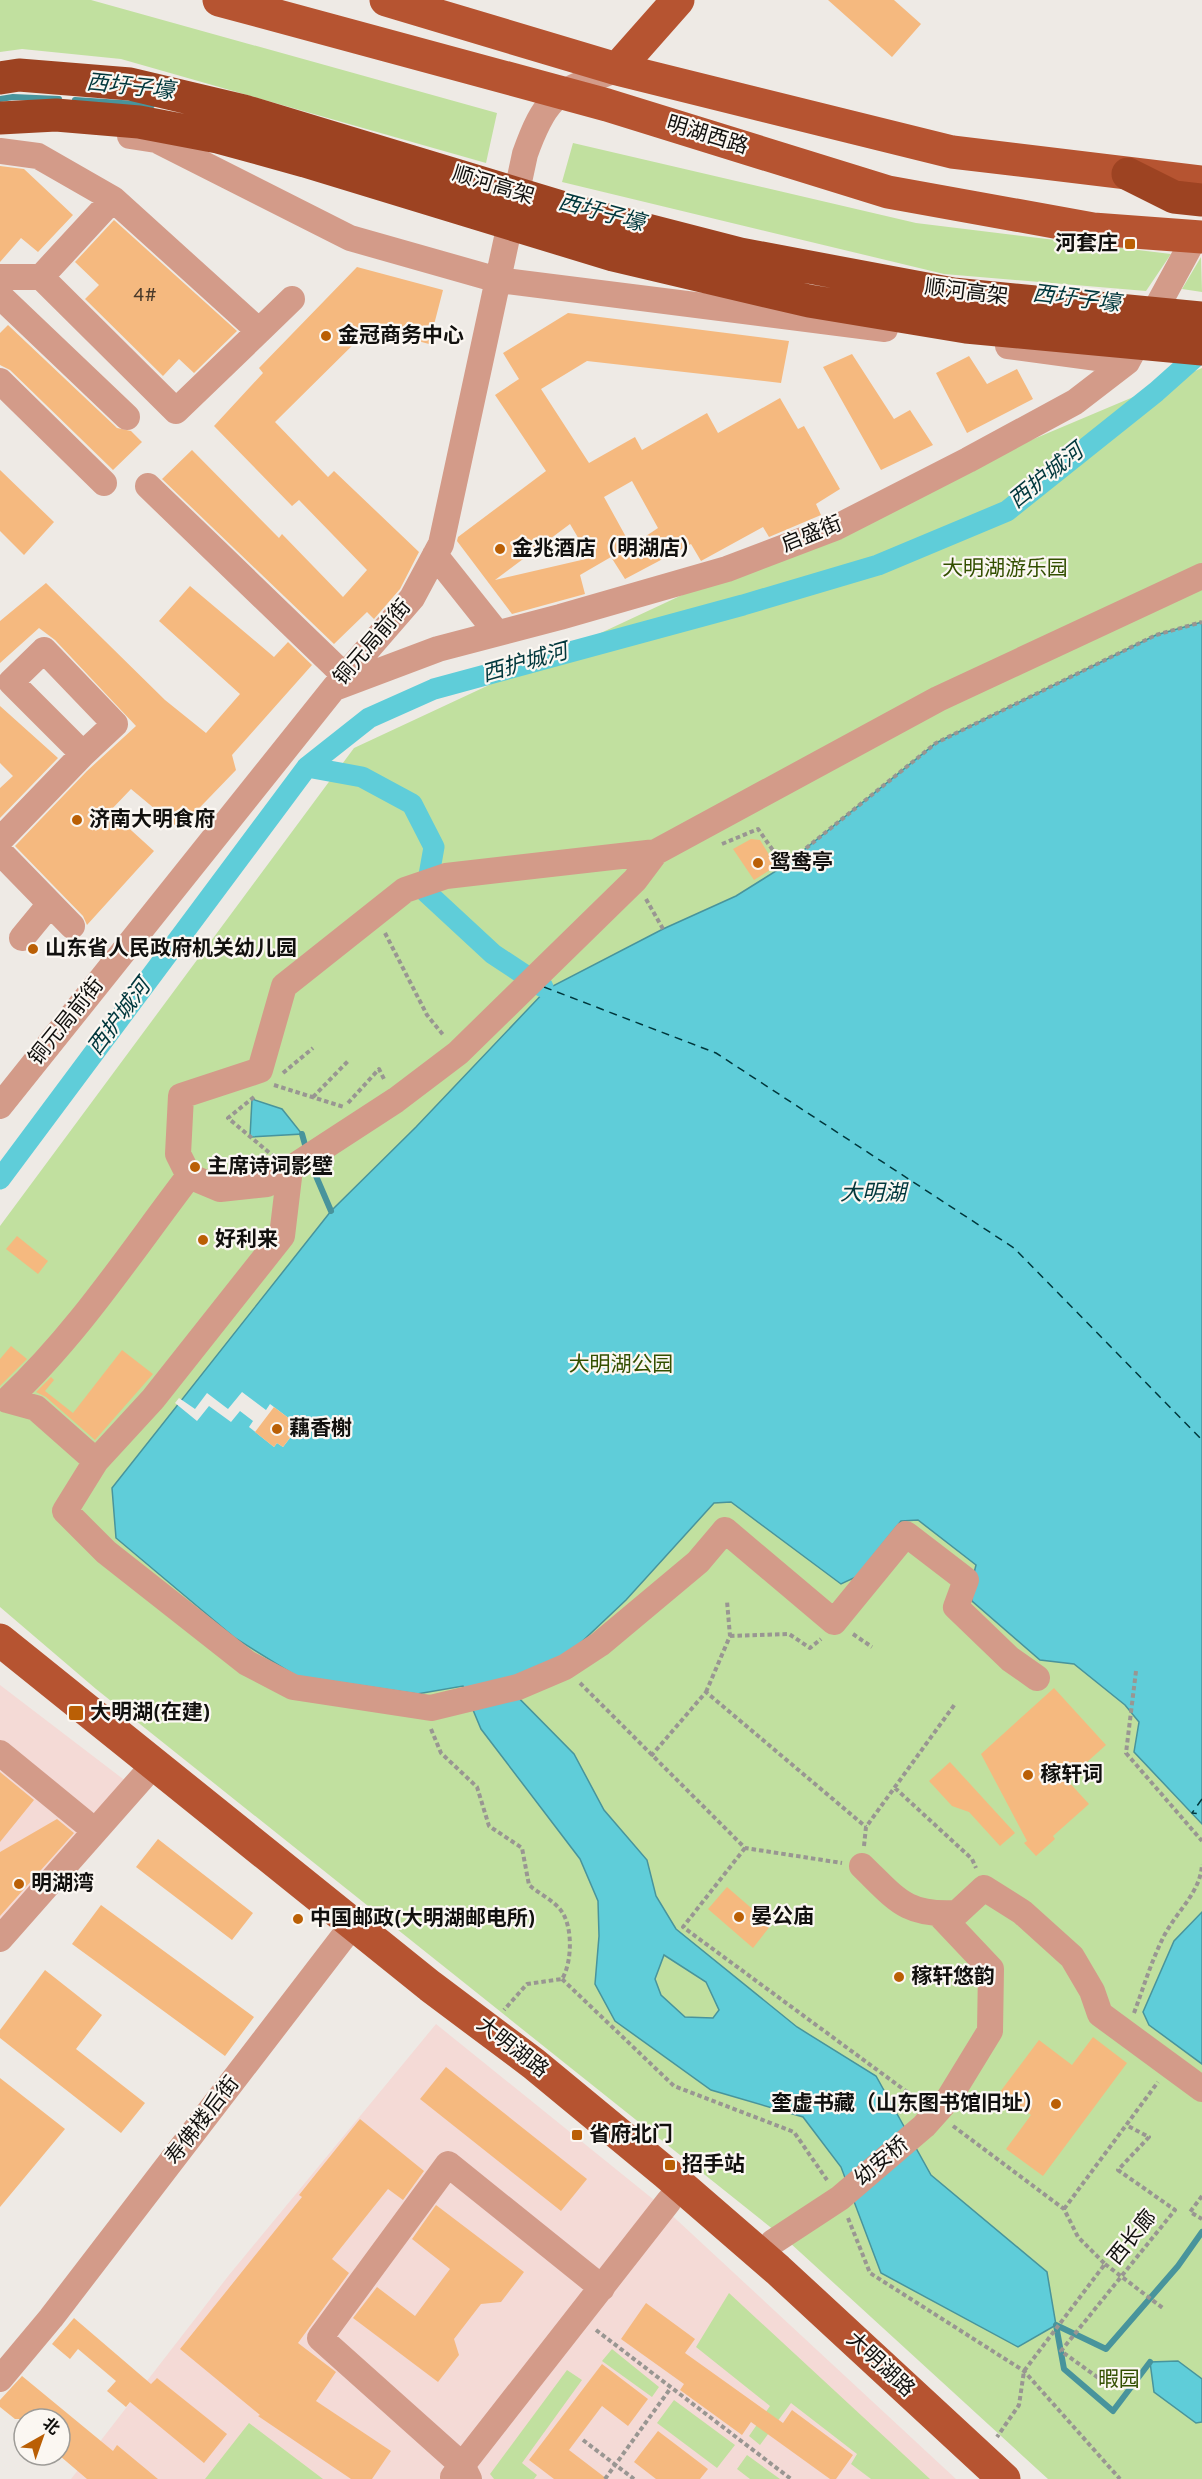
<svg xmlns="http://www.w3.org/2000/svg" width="1202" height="2479" font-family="Overpass,'Noto Sans SC',sans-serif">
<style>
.commercial{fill:#f4dad6}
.green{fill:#c1e09f}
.water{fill:#5fcdd9;stroke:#48949c;stroke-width:1.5;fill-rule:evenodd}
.pier{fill:#eeeae5}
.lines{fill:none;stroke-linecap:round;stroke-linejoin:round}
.stream{stroke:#48949c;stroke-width:6}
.canal{stroke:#5fcdd9;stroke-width:21}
.ferry{stroke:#00373c;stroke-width:1.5;stroke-dasharray:8 6;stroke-linecap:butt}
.building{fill:#f5b97f;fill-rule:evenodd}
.path{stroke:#999692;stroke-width:4;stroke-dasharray:4.5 3;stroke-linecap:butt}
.minor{stroke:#d39b89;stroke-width:26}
.major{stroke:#b65431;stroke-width:33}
.highway{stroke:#9d4322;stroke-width:33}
.poi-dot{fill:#ba5f05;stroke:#fbf7f2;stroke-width:2}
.labels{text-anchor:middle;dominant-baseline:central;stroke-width:4.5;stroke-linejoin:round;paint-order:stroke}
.number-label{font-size:18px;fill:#4a3a2a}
.street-label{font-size:21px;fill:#11100e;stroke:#fbf7f2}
.poi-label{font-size:21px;font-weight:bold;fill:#11100e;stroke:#fbf7f2;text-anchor:start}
.park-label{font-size:21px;fill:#334f00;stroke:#fbf7f2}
.water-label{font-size:22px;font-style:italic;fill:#00373c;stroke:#fbf7f2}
</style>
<rect width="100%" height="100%" fill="#eeeae5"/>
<path class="commercial" d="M0,1685L127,1782L0,1929Z
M436,2024L664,2208L956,2479H71L229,2275Z"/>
<path class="green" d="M0,0H91L497,113L486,163L121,59L22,49L0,52Z
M573,143L916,223L1171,254L1146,291L944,274L562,182Z
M1201,257L1202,292L1182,289Z
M1202,368V2479H1048L789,2242L96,1689L0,1607V1226L354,748L849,517Z
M729,2293L930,2479H871L851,2464L857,2454L791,2403L760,2445L749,2436L770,2406L696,2347Z
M612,2349L659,2387L652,2397L602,2361Z
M567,2370L582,2380L522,2463L537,2475L534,2479H494L490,2474Z
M674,2400L735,2445L717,2468L657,2423Z
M249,2423L323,2479H205Z
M747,2455L780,2479H750L737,2469Z"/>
<path class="water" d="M1202,622V1824L1134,1752L1139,1722L1125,1705L1074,1664L1040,1660L972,1601L970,1589L976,1565L918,1520L901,1521L856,1577L841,1584L731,1502L714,1503L626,1600L555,1667L503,1682L574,1754L604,1810L647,1860L656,1896L676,1929L797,2027L876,2076L931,2175L1047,2272L1056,2325L1018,2347L881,2273L841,2167L803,2117L711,2090L615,2021L595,1984L599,1936L598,1901L580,1859L481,1729L463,1686L417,1694L296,1676L235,1638L116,1538L112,1488L331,1211L416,1127L547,989L663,929L736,896L784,866L936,743L1156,635ZM664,1955L706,1982L719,2010L713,2018L685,2017L661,1995L655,1979Z
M252,1099L282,1109L302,1134L250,1137Z
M1202,1912V2064L1149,2025L1143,2012L1174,1941Z
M1178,2361L1202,2379V2422L1196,2423L1154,2392L1150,2362Z"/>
<path class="pier" d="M242,1392L266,1410L270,1404L299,1426L283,1447L277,1443L274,1447L249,1427L253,1421L240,1411L231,1422L209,1406L197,1421L175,1403L179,1398L195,1409L207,1393L228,1409Z"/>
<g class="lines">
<path class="stream" d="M0,99L13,97L59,99
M75,100L152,105
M302,1134L307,1152
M310,1162L331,1211
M1056,2325L1106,2349L1178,2266L1202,2232
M1056,2325L1064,2369L1113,2411L1150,2362"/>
<path class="canal" d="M307,767L362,777L412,804L434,847L426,892L493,954L543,987
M0,1179L307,767L369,718L434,689L743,605L878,565L1007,511L1156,392L1202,351"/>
<path class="ferry" d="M544,987L716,1053L1014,1248L1202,1440
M1202,1799L1192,1813L1202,1814"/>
</g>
<path class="building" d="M828,0H894L921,24L892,57Z
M0,166L24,169L73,215L38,252L21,238L0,262Z
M114,220L237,331L194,373L179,359L163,376L85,299L99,285L75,262Z
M357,267L443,290L429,344L370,328L275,422L328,477L334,471L419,552L400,589L374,619L367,612L334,644L162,479L192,450L279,538L282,534L343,597L367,570L299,500L292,506L214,426L263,373L259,368Z
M568,313L789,341L781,383L587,361L541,389L589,463L635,437L642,450L707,413L718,433L780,398L798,429L804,426L840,489L816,504L821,515L769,537L763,527L701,561L691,544L625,579L611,557L580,575L585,594L512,614L457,541L458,537L546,471L495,395L519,379L503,353ZM632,481L658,528L631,546L604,497ZM570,524L590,558L495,580Z
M8,325L117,428L131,431L142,442L113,470L10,370L0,365V333Z
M852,354L894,419L910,410L933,445L881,470L823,367Z
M969,356L987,384L1017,369L1033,399L967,433L936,373Z
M0,470L54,522L24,555L0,531Z
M46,583L165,700L206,733L240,694L159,621L190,586L274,657L288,642L312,665L232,755L236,770L179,829L131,789L110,811L154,851L87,925L83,916L15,846L87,771L136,726L55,640L39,628L0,663V621Z
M0,706L58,758L0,818V788L13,776L0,763Z
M751,839L760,840L776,866L754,880L733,849Z
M17,1236L48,1261L38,1274L6,1249Z
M11,1346L27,1359L0,1386V1359Z
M122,1350L153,1374L95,1440L46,1397L36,1392L51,1377L54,1380L45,1391L73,1413Z
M274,1407L299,1426L283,1447L277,1443L274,1447L255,1432Z
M1054,1688L1106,1745L1067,1780L1089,1804L1053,1836L1055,1839L1036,1856L1024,1843L1027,1841L981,1754Z
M950,1762L1015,1833L1000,1846L969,1812L952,1806L929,1781Z
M0,1772L34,1800L0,1842Z
M57,1819L74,1833L0,1916V1852Z
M158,1839L253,1913L232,1940L136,1867Z
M727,1887L771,1925L753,1948L708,1909Z
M101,1905L254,2017L225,2056L72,1944Z
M45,1970L102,2015L76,2049L145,2103L121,2133L0,2038V2030Z
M1093,2037L1127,2063L1043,2176L1006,2149L1031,2115L1000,2092L1039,2040L1072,2065Z
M446,2067L587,2179L561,2211L420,2099Z
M0,2078L65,2129L0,2207Z
M360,2119L424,2171L403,2200L388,2189L332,2259L349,2273L298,2343L336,2372L316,2401L391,2451L372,2479H351L258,2416L260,2415L180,2349L302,2197L299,2195Z
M436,2205L524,2272L501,2302L481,2304L454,2339L459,2355L438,2382L353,2318L377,2287L415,2316L450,2269L412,2239Z
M646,2303L695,2339L685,2353L783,2423L792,2410L853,2455L836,2479H830L751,2422L742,2435L680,2390L684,2384L621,2339Z
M74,2318L151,2384L157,2378L227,2434L204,2463L130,2402L126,2407L107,2391L116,2381L78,2349L70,2359L52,2344Z
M602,2364L648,2399L628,2426L602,2406L569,2450L607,2479H554L529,2460Z
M22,2376L113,2451L117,2445L158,2479H87L60,2456V2419H15L0,2407V2400Z
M658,2431L708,2469L700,2479H656L634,2462Z"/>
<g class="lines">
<path class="path" d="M722,844L758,829L784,866L936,743L1156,635L1202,622
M646,899L663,929
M385,933L427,1015L444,1036
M283,1073L313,1048
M274,1085L344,1107
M254,1097L228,1118L272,1155
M313,1097L349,1060
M348,1103L379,1069L385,1081
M853,1634L872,1647
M730,1636L789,1634L810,1648L821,1639
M1136,1671L1126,1753L1202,1841
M580,1683L745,1848L842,1863
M706,1692L730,1636L727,1601
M431,1729L441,1753L477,1787L489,1826L522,1848L529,1885C538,1893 555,1901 562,1912C573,1928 572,1963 562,1979L527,1984L504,2010
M651,1756L706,1692L866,1827
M895,1788L972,1859L976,1868
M864,1846L866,1827L955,1704
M745,1848L683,1927L918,2100
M562,1979L674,2086L794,2132L827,2180
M1134,2013C1144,1986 1152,1959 1165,1934C1178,1910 1201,1891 1202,1864
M953,2126L1064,2209L1078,2237L1105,2264L1024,2371L1019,2405L997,2437
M1202,2196L1190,2212L1202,2219
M1064,2209L1158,2082
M848,2218L870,2273L1024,2371L1120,2479
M1105,2264L1164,2309
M596,2330L791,2479
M1104,2382L1061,2351L1175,2210L1118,2170L1149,2137L1126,2125
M583,2440L634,2479
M605,2479L670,2389"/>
<path class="minor" d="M130,136L156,140L350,238L498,280L885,329
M0,151L38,156L113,199L259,331L292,299
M0,277H41L113,199
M41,277L176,411L259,331
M0,300L2,298L127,417
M1008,346L1127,362
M0,381L104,483
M148,486L345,676
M435,555L497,633
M337,687L438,649L560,617L727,569L837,527L968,460L1075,402L1127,362L1195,237
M0,840L83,754L115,724L44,650L11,682L83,754
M0,852L72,926
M22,938L50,904
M0,1106L334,688L412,598L441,544L525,154C548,90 558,94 617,69
M189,1176L178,1154L181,1096L260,1070L284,986L405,890L446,876L656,852
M7,1400C77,1335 131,1252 189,1176L220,1189L267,1184L396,1100L458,1053L635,880L656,852L938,699L1202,576
M7,1400L36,1408L96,1461L65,1511L106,1552L247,1663L293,1687L431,1708L518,1687L565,1667L600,1644L698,1562L725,1530L834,1622L906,1534L966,1580L956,1607L1010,1659L1037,1678
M96,1461L153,1399L282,1236L290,1169
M0,1753L94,1830
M862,1866C897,1900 906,1916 957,1913L984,1888L1022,1912L1072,1957L1092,1991L1100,2014L1202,2089
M0,1939L143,1777
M773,2242L840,2198L924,2126L949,2098L990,2031L991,1969L939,1914
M0,2379L51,2318L354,1923
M453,2477L669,2201
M469,2479L462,2465L320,2338L448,2164L602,2288"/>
<path class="major" d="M219,0L607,105L888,192L1093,229L1202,237
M386,0L617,69L952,152L1202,182
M617,69L678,0
M0,1640L430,1986L534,2064L666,2173L778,2270L1004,2479"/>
<path class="highway" d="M0,78L19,75L130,84L244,111L581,213L740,254L953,294L1202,318
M0,118L56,115L139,122L218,137L305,161L613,255L809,301L966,327L1202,349
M1128,174L1174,197L1202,200"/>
</g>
<g class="poi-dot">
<rect x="1124" y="238" width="12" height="12" rx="3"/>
<circle cx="326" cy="336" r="6"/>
<circle cx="500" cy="549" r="6"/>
<circle cx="77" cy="820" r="6"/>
<circle cx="758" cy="863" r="6"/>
<circle cx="33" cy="949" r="6"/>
<circle cx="195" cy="1167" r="6"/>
<circle cx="203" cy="1240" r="6"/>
<circle cx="277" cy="1429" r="6"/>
<rect x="68" y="1705" width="16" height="16" rx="3"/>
<circle cx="1028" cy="1775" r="6"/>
<circle cx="19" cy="1884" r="6"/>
<circle cx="739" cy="1917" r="6"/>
<circle cx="298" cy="1919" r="6"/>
<circle cx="899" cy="1977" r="6"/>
<circle cx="1056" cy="2104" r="6"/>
<rect x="571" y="2129" width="12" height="12" rx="3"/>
<rect x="664" y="2159" width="12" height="12" rx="3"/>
</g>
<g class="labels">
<g class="number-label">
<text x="145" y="296">4#</text>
</g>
<g class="street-label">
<text transform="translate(707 136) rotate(17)">明湖西路</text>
<text transform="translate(493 186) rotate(17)">顺河高架</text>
<text transform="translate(966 293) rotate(7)">顺河高架</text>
<text transform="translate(812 535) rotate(-22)">启盛街</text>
<text transform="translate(373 643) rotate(-49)">铜元局前街</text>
<text transform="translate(67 1022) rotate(-51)">铜元局前街</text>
<text transform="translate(512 2048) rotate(38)">大明湖路</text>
<text transform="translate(203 2121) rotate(-52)">寿佛楼后街</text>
<text transform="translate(882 2162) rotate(-40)">幼安桥</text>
<text transform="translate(1133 2238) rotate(-51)">西长廊</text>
<text transform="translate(880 2365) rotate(43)">大明湖路</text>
</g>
<g class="poi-label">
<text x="1118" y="244" text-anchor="end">河套庄</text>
<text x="338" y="336">金冠商务中心</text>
<text x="512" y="549">金兆酒店（明湖店）</text>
<text x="89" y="820">济南大明食府</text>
<text x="770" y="863">鸳鸯亭</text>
<text x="45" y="949">山东省人民政府机关幼儿园</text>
<text x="207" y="1167">主席诗词影壁</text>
<text x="215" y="1240">好利来</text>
<text x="289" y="1429">藕香榭</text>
<text x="90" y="1713">大明湖(在建)</text>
<text x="1040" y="1775">稼轩词</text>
<text x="31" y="1884">明湖湾</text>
<text x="751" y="1917">晏公庙</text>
<text x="310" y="1919">中国邮政(大明湖邮电所)</text>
<text x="911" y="1977">稼轩悠韵</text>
<text x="1044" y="2104" text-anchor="end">奎虚书藏（山东图书馆旧址）</text>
<text x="589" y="2135">省府北门</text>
<text x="682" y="2165">招手站</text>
</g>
<g class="park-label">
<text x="1005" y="569">大明湖游乐园</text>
<text x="621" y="1365">大明湖公园</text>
<text x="1119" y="2380">暇园</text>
</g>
<g class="water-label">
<text transform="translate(130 88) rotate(6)">西圩子壕</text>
<text transform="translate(601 214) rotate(15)">西圩子壕</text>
<text transform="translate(1076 300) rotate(7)">西圩子壕</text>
<text transform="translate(1047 477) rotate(-39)">西护城河</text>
<text transform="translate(525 664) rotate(-16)">西护城河</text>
<text transform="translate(120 1018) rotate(-53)">西护城河</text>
<text x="873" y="1194">大明湖</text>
</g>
</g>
<g transform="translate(42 2437) rotate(40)"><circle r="28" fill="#fbf7f2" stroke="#9d9b97" stroke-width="1.5"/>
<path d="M0-4.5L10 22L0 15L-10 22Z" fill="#ba5f05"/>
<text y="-9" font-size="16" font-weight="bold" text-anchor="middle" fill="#11100e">北</text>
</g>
</svg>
